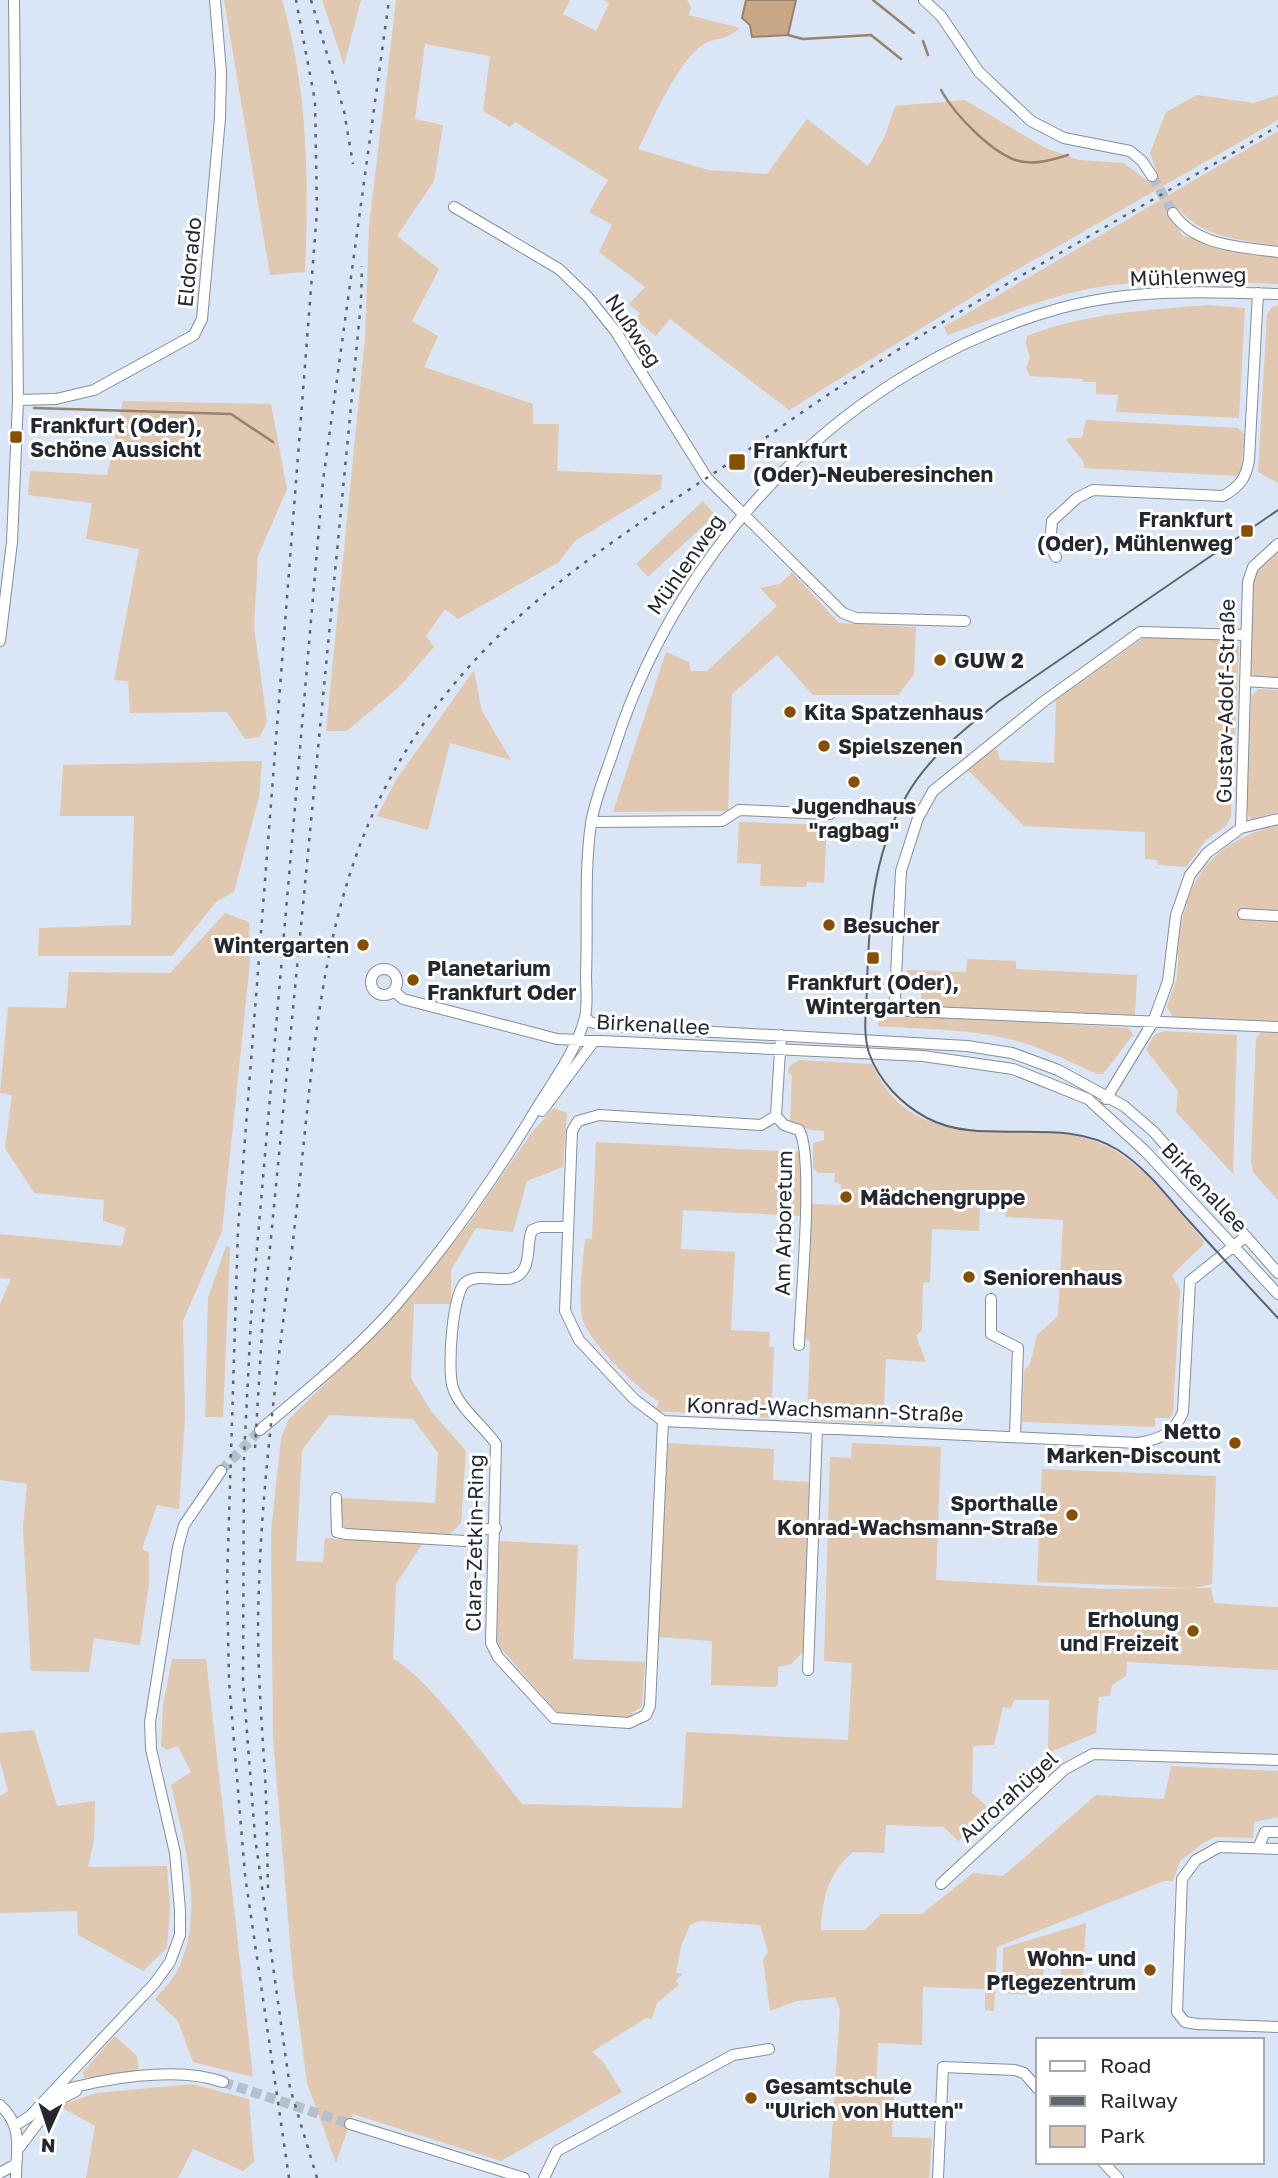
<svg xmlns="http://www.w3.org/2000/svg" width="1278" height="2178" font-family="'Golos Text',sans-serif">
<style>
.green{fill:#e1c8b0}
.water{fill:#c9a888;stroke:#98826d;stroke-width:2}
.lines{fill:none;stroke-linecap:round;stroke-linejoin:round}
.stream{stroke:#98826d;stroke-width:2.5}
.minor-tunnel{stroke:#b6bfcd;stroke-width:10;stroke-dasharray:10 5;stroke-linecap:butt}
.minor-casing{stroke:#848e9c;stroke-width:12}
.minor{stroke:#fff;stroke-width:10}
.tram{stroke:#5e646d;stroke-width:2}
.rail{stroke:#5e646d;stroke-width:2.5;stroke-dasharray:3.5 7;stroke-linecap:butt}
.poi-dot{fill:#875000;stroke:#fff;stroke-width:2.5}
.labels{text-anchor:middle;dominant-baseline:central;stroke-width:6;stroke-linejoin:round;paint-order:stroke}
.street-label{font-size:21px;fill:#25292f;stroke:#fff}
.poi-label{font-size:21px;font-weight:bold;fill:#25292f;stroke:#fff;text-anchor:start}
</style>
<rect width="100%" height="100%" fill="#dae5f5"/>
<path class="green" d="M224,0H282C308,89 309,180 305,272L270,275Z
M322,0H361L344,65Z
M396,0H570L563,14L596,31L609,3L603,0H687L691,7L689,15L740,28C725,42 712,37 701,46C674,67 654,119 638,149L708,170L767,174L807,119L868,166L885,136L895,106L965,100L1045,148L1079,160L1124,163L1146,180L1157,173L1150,153L1166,112L1197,95L1254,103L1278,95V120L1006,276L789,410L670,319L656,336L636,320L640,313L629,304L645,287L599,252L612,225L589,212L608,180L515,122L510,127L483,111L490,56L425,44L415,119L443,125L434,181L397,236L439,269L412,321L438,336L424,367L533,404V424H559L557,471L662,475L661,489L575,541L559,562L458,619L445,609L426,636L434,647L400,686L347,731H326L365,338L369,226Z
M1278,131V246C1242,240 1203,238 1179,209L1168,214L1183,236L1278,254V284C1223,282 1167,279 1112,285C1056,292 1001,316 948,335L944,327Z
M1208,305L1245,308L1239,418L1116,412L1118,395L1096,394V382H1083V379L1030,376L1026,368L1030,357L1026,344L1027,336C1085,313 1147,310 1208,305Z
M1278,305V483L1258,472L1267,314L1272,307Z
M123,401L271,404L287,489L258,556L254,626L267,722L260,737L245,739L227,712L130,713L128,681L114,680L139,549L86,539L92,503L28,495L30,471L107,475Z
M1086,420L1238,428L1245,435L1241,471L1237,476L1084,468L1083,461L1067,441V438H1082Z
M703,501L715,515L648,577L636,564Z
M1278,549V679L1255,678L1250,670L1253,576Z
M792,572L839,623L916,627L914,674L898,695H813L777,655L732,694L728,811L613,812L666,652L689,662L691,671H707L777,606L760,588L780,584Z
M1146,636L1234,640L1239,647L1231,816L1226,826L1206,840L1186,867L1158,865L1157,860L1145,859V832L1024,826L967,769L994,750H997L1000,760L1054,763L1056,700Z
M474,670L482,711L511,760L450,743L428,830L377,816L396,780Z
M1259,689L1278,690V812L1253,819L1249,818L1247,809L1251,696Z
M262,761L259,797L234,892L217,901L172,956H38L39,928L131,925L134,816H60L63,765Z
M739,822L827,825L824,883L807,882L806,887L760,886L761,864L737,863Z
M1278,825V1021L1173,1017L1167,1007C1169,998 1173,990 1176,981C1179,969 1177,955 1179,943C1186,876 1213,842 1278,825Z
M225,913L249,922L250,962L222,1231L183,1321L185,1417L179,1509L157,1505L142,1549L149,1553V1583L140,1645L94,1638L89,1672L31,1671L23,1528L27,1484L0,1480V1304L11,1279L0,1278V1234L122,1246L126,1228L103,1221L104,1200L34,1193L5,1148L12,1095L0,1093L8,1007L66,1008L69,972L170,973Z
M967,959L1016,961V969L1137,975L1135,1016L921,1006V988L907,987V970L966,972Z
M879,1013L1129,1028L1133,1035L1103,1074H1097C1071,1062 1045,1049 1017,1041C973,1029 924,1029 878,1026Z
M1164,1031L1237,1035L1233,1174L1176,1112L1178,1091L1146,1050L1154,1035Z
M1261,1032L1278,1033V1200L1253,1172L1251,1160L1256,1038Z
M799,1060L872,1064C917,1166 1021,1111 1099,1143C1143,1160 1173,1207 1204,1241L1203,1245L1172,1275L1180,1290L1173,1412L1170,1418H1155V1427L1022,1422L1024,1370L1030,1364L1037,1335L1058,1316L1063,1220L1005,1217L1006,1209L980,1207L979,1231L932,1229L930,1282L923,1283L922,1330L916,1336L926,1362L886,1359L883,1424L807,1420L810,1341L805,1339L812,1204L840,1205L841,1184L834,1182L835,1173H818L813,1168V1143L824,1140V1131L810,1130L790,1121L792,1075L788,1073L789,1066Z
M554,1108L567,1113L563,1167L527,1181L513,1232L476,1228L451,1270V1304H414L411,1378L431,1411L466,1451L461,1523L449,1535L346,1530L341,1522L342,1498L435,1503L438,1453L413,1419L329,1415L302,1450L296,1561L323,1562L325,1538L423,1543L396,1584L393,1659C429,1677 494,1769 522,1804L682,1808L686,1732L848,1740L852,1663L824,1661L830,1457L851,1458L852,1443L941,1447L936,1580L1103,1589L1211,1588L1214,1603L1278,1607V1670L1127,1662L1126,1676L1112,1685L1110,1696L1099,1697L1096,1733L1048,1753L1049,1700H1014L1011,1708L1003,1707L994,1745L973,1746L972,1793L991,1810L958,1841L944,1827L886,1825L884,1853L853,1852C828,1873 822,1899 821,1930H865L881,1914H922L973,1873L1003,1876L1096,1795L1164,1799L1171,1766L1278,1771V1817L1254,1822L1253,1838L1215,1837L1203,1843L1180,1861L1173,1881H1164L997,1947L994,2011L985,2010V1989L923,1987L922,2045L878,2043L876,2091L894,2092L892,2137L932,2138L929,2178H829L840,2010L835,1997L797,2001L770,2011L763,1960L768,1952L760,1925L699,1921L690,1925L681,1946L676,1973L683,1974L676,1980L679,1985L657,2003L652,2019L646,2018L592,2052L603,2062L622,2092L501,2161L353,2114L336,2163L307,2083L293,1978L273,1737L271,1532L281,1438L289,1419L393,1317L468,1225L533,1131Z
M596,1142L801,1152V1216L683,1210L681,1249L735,1252L731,1330L770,1332L769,1347H774L771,1418L655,1411L659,1401C639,1391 585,1338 582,1317C578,1292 583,1264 585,1239H592Z
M226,1246L230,1247L223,1417H205L208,1298Z
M668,1443L774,1449L773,1480L809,1482L803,1652L791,1664L778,1667V1685L774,1687L711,1685L712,1641L658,1637Z
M1042,1469L1216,1476L1212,1584L1193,1588L1037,1582Z
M500,1541L578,1545L573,1659L645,1662L642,1706L632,1713V1717L563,1715L556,1711L497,1644Z
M172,1659H206L253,2077L193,2062L178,2021L155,1999C162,1991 171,1982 176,1973C206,1917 185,1844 171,1785L191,1772L178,1746L167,1750L161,1746L163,1705Z
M34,1730L57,1806L95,1801L94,1840L88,1867L167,1866L170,1909L167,1948L143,1971L78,1935L77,1911L0,1913V1796L8,1791L0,1761V1733Z
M1086,1923L1083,1977L1061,1976V1963L1044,1962L1042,1995L1009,1994L1002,1990L1003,1948Z
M115,2036L137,2056L139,2072L85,2078L82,2073Z
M192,2084L249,2099L254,2162L243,2171L193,2149L178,2178H86L95,2126L59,2106L96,2093Z"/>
<path class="water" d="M746,0H796L788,35L752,37L750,25L742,18Z"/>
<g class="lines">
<path class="stream" d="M873,0L914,33
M788,35L803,39L871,35L901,59
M923,41L928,55
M941,90C954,114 997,160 1025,162C1040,164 1054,159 1068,155
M34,408L231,414L273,442"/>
<path class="minor-tunnel" d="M1152,176L1173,213
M221,1471L260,1430
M223,2082L350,2124"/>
<g class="minor-casing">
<path id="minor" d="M924,0L941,16L979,72L1031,121L1064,138L1130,151L1142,161L1152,176
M454,207L559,269L588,297L616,332L707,478L843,613L856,618L965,621
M1173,213C1195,246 1241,247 1278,252
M18,400L56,399L94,390L194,335L202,319L220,118L221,72L215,0
M1056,557L1050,546L1052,521L1077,498L1093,490L1223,496C1239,487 1246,479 1249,460L1258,293
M1246,635L1140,632L1043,702L933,791L918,818L901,871L895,998L896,1004L908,1011L1278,1027
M0,641L12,542L18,400L14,0
M1245,681L1278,683
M591,822L722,821L739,810L830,814
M1241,828L1248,582L1253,567L1278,544
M1243,914L1278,916
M371 982a13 13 0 1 1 26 0a13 13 0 1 1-26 0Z
M394,991L403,999L557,1039L923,1056L1013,1069L1088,1099L1145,1151L1278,1294
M585,1017L590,1022L607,1026L967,1046L1012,1053L1058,1070L1124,1106L1154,1132L1278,1273
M781,1035L776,1116L761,1125L599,1115L578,1121L572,1131L565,1311L579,1340L634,1399L663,1421L1138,1443C1160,1439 1174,1434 1183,1412L1190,1281L1245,1237
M1106,1099L1153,1022L1168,981L1176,915L1190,875L1207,853L1241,828L1278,819
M542,1111L594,1041
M776,1116L784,1125L799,1130C815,1156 800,1306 799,1345
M568,1227H540L532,1230C527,1242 530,1256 525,1267C514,1291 484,1270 466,1282C452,1291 447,1372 453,1388C460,1409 483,1425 496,1444L491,1643L498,1657L554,1718L629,1723L646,1715L650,1706L663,1421
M991,1299V1334L1018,1348L1015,1436
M260,1430C307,1390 356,1351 396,1305C449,1243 496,1176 538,1106C554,1080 578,1048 585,1017C588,1004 586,988 586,975C588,927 584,870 591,824C595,797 608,769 616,743C683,538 850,366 1061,308C1131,289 1205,291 1278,294
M336,1498L337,1532L346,1534L465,1541L472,1538L477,1530L496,1528
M808,1670L817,1430
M1258,1848L1265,1832H1278
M1278,1849L1219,1847L1196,1860L1182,1879L1177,2012L1185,2022L1197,2024L1278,2027
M941,1884L1065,1769L1093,1754L1278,1760
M53,2093C100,2079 176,2065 223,2082
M0,2105C24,2127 16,2150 16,2178
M350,2124L524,2178
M16,2125L30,2116L154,1984L170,1962L180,1935V1910L175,1853L151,1749L150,1722L178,1547L184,1525L221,1471
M19,2148L53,2103L76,2091
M1103,2162L1118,2178
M0,2173L16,2164
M544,2178L557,2151L733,2055L769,2049
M938,2178L943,2067L1015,2070L1024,2073L1038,2089"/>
</g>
<use href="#minor" class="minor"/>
<path class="tram" d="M1278,510L998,702C962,731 926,759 904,800C872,859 869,920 867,984C867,1008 862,1030 869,1053C879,1081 901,1104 927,1118C983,1148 1061,1114 1118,1150C1146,1168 1167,1196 1189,1221C1218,1253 1248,1286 1278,1318"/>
<path class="rail" d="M311,0L344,111L353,164
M255,1448L262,1331L361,302L362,266
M268,1888C267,1850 267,1813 265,1775C261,1712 256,1649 259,1585C263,1461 282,1338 296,1215C319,1015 320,839 460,677C536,588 635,526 732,461C772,434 811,405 852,379C991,289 1137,211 1278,126
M289,2178L245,1875L229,1681L227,1582L238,1229L317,211L315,101L296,0
M317,2178L290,2088L255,1837L243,1680L244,1458L251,1318L323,481L389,0"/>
</g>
<g class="poi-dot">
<rect x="9" y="430" width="14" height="14" rx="3.5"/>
<rect x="728" y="453" width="18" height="18" rx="3.5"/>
<rect x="1240" y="524" width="14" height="14" rx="3.5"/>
<circle cx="940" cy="660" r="7"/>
<circle cx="790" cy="712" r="7"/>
<circle cx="824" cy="746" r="7"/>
<circle cx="854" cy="782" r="7"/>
<circle cx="829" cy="925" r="7"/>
<circle cx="363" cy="945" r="7"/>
<rect x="866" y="951" width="14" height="14" rx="3.5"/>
<circle cx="413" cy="980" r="7"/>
<circle cx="846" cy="1197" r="7"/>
<circle cx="969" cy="1277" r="7"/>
<circle cx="1235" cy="1443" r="7"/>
<circle cx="1072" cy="1515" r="7"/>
<circle cx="1193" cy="1631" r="7"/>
<circle cx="1150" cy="1970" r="7"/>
<circle cx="751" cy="2098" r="7"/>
</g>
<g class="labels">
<g class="street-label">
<text transform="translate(189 262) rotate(-84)">Eldorado</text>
<text transform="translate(1188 276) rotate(-2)">Mühlenweg</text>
<text transform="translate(634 330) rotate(56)">Nußweg</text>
<text transform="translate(685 564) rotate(-55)">Mühlenweg</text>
<text transform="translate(1225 701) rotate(-89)">Gustav-Adolf-Straße</text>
<text transform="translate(653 1024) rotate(3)">Birkenallee</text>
<text transform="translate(1205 1187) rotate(47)">Birkenallee</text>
<text transform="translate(783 1223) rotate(-89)">Am Arboretum</text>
<text transform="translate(825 1409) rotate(2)">Konrad-Wachsmann-Straße</text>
<text transform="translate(474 1543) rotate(-89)">Clara-Zetkin-Ring</text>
<text transform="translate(1008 1796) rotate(-42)">Aurorahügel</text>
</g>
<g class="poi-label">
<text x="30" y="425">Frankfurt (Oder),<tspan x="30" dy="24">Schöne Aussicht</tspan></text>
<text x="753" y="450">Frankfurt<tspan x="753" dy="24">(Oder)-Neuberesinchen</tspan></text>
<text x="1233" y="519" text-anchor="end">Frankfurt<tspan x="1233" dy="24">(Oder), Mühlenweg</tspan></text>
<text x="954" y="660">GUW 2</text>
<text x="804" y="712">Kita Spatzenhaus</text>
<text x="838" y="746">Spielszenen</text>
<text x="854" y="806" text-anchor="middle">Jugendhaus<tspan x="854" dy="24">"ragbag"</tspan></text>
<text x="843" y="925">Besucher</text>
<text x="349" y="945" text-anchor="end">Wintergarten</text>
<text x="427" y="968">Planetarium<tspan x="427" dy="24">Frankfurt Oder</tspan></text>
<text x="873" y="982" text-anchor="middle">Frankfurt (Oder),<tspan x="873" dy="24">Wintergarten</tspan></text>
<text x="860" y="1197">Mädchengruppe</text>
<text x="983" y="1277">Seniorenhaus</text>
<text x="1221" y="1431" text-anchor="end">Netto<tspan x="1221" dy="24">Marken-Discount</tspan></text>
<text x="1058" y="1503" text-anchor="end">Sporthalle<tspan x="1058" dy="24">Konrad-Wachsmann-Straße</tspan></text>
<text x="1179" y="1619" text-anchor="end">Erholung<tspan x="1179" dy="24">und Freizeit</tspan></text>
<text x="1136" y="1958" text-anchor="end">Wohn- und<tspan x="1136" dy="24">Pflegezentrum</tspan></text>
<text x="765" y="2086">Gesamtschule<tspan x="765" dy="24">"Ulrich von Hutten"</tspan></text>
</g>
</g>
<rect x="1036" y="2038" width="228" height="126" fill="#ffffff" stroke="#a8a9ac" stroke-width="2"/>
<rect x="1050" y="2061" width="35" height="10" fill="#ffffff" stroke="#a8a9ac" stroke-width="2"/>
<text x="1100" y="2073" font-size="21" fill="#25292f">Road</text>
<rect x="1050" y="2096" width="35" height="10" fill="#5e646d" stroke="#a8a9ac" stroke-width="2"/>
<text x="1100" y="2108" font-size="21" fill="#25292f">Railway</text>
<rect x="1050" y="2126" width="35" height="21" fill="#e1c8b0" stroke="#a8a9ac" stroke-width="2"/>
<text x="1100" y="2143" font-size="21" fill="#25292f">Park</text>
<g transform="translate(49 2129) rotate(183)" stroke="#ffffff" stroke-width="5" paint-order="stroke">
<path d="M0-5L12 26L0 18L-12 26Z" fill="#25292f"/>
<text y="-10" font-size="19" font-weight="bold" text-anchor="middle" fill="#25292f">N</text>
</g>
</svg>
